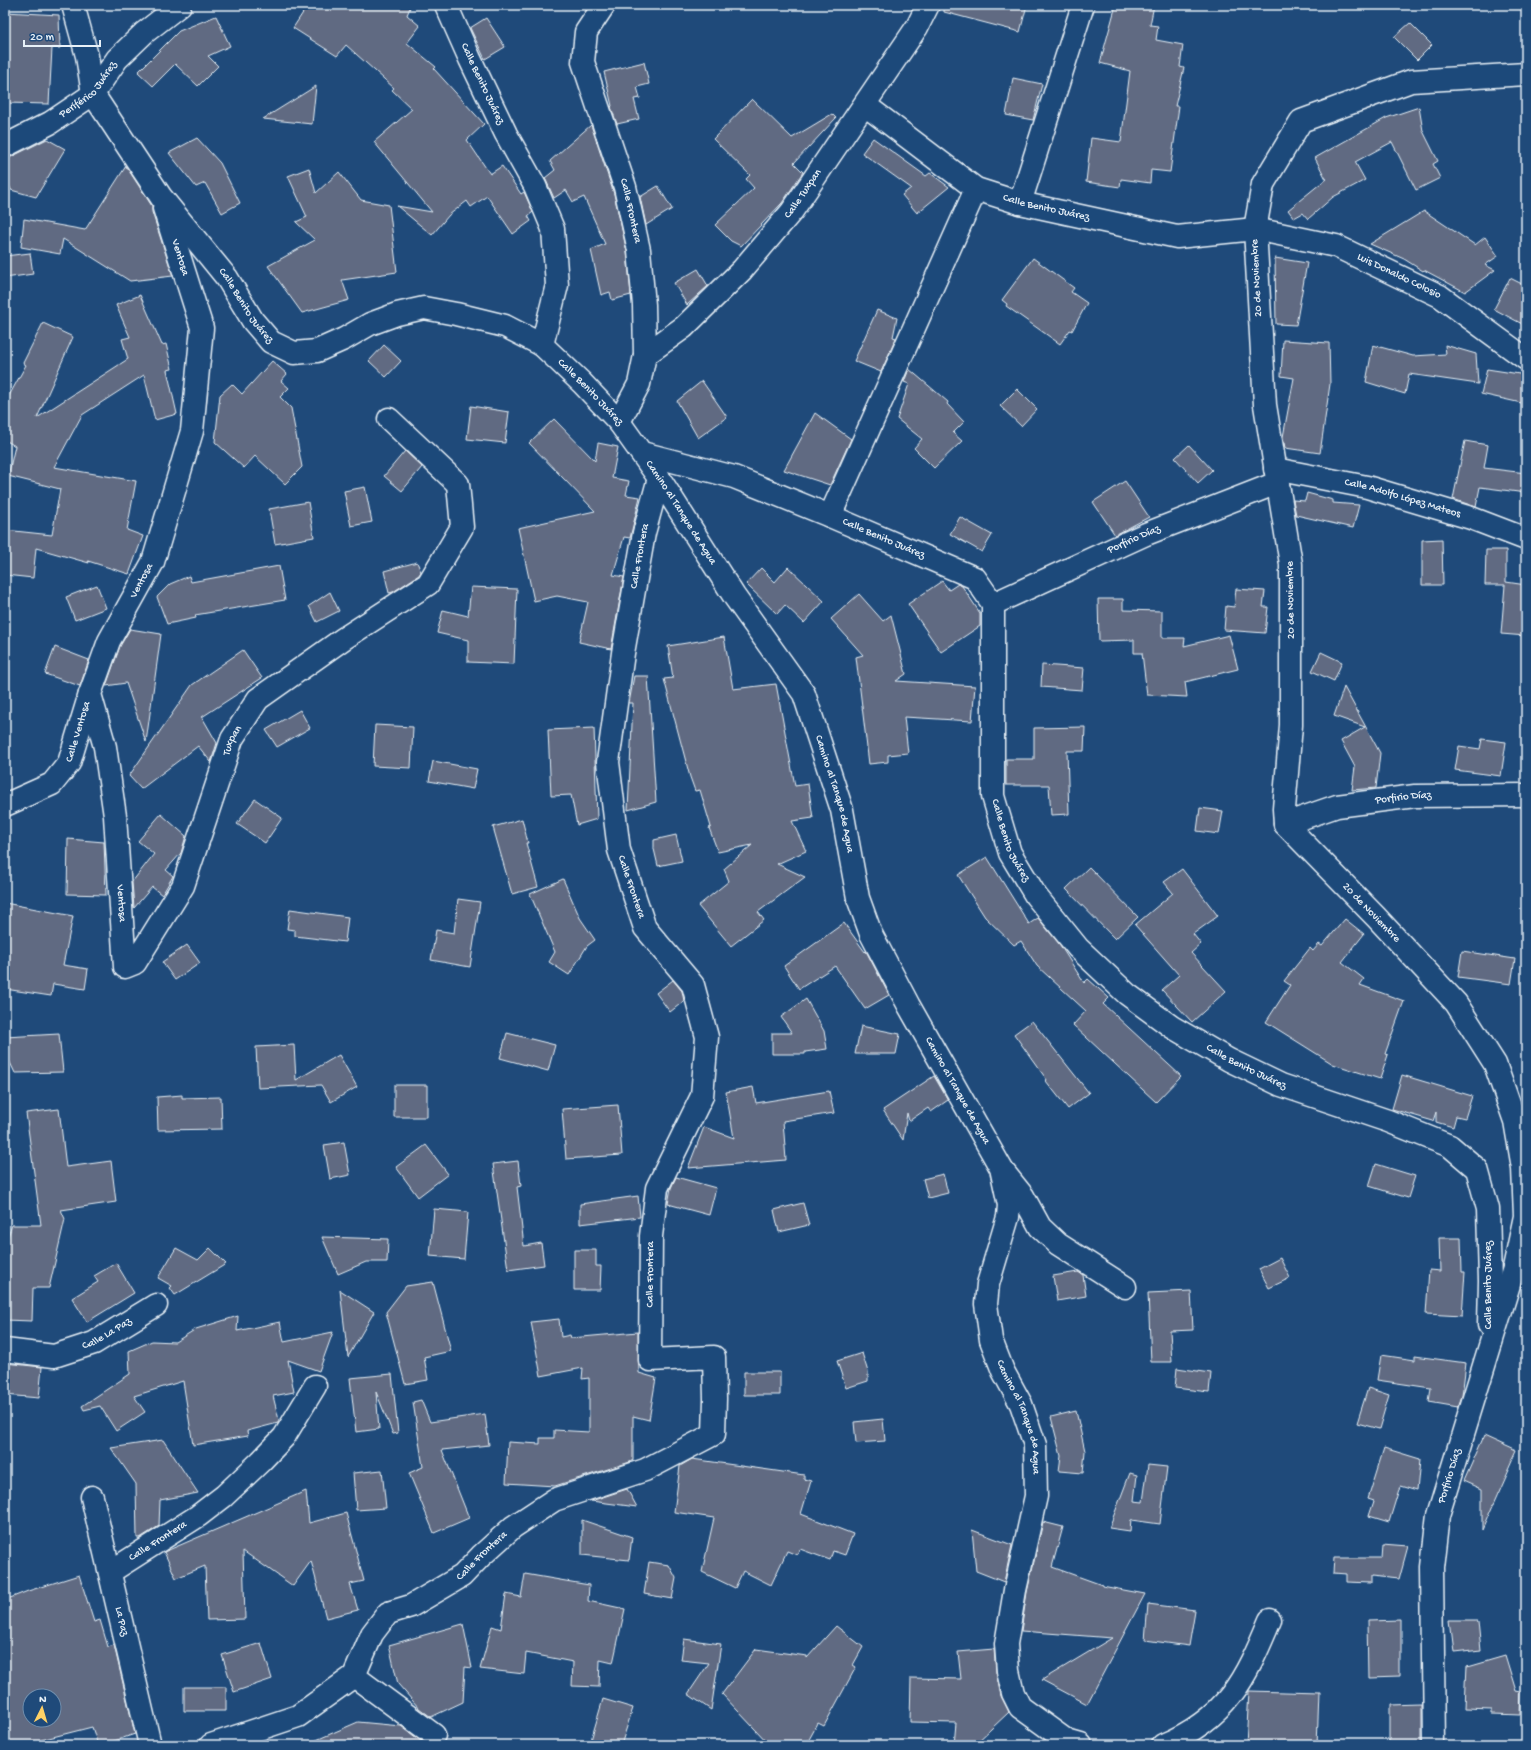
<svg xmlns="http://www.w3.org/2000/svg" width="1531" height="1750" font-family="'Gochi Hand',sans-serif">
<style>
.building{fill:#616b82;stroke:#e8f1f8;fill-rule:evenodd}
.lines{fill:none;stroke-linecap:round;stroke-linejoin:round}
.minor-casing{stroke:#e8f1f8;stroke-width:25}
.minor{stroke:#1f4a7a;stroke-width:22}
.labels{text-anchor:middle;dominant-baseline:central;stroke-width:3;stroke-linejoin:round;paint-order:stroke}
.street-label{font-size:11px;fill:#e8f1f8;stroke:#1f4a7a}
</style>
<rect width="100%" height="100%" fill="#1f4a7a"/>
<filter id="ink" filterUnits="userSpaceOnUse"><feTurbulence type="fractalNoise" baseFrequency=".025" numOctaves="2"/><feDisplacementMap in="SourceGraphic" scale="8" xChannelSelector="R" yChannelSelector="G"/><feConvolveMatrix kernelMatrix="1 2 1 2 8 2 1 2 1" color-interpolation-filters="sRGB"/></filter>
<g filter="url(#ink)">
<path class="building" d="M308,5H411L407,15L420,26L407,43L436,67L434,69L484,124L467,140L490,174L502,166L521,194L524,192L533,212L528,216L531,221L513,234L487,196L471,207L467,201L449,215L432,235L397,206L432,212L374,142L412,109L392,90L394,88L346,45L337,56L293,28Z
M944,5H1027L1020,32L944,12Z
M1116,5H1154L1150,25L1158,26L1156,40L1183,45L1180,67L1184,68L1175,106H1179L1170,172L1151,170L1150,183L1121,179L1120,187L1086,182L1091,138L1121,142L1130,71L1100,63Z
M5,12L59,15L60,48H52L49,104L5,103Z
M216,16L230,46L208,56L218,66L198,86L175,64L153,86L138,72L179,31Z
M486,18L505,47L485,59L470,28Z
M1410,23L1432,45L1417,60L1394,37Z
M644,62L649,84L637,87L640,98L634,99L639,119L617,124L611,107L612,106L604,72Z
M1013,78L1042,84L1033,120L1006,115Z
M316,86L312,124L263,119Z
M752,99L792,138L832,114L836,118L794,163L803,172L782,203L741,246L731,241L715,225L754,188L746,179L750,175L713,139Z
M1419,107L1423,131L1438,161L1433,164L1440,178L1416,190L1392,142L1355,162L1365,180L1333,197L1308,219L1303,213L1294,218L1288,210L1326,179L1315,158L1386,118Z
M591,125L614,194L627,252L631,295L612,300L610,292L601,295L591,250L605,244L584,197L573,202L566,190L554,198L545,178L555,170L550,161Z
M197,138L220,163L240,203L222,213L205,183L196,187L169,153Z
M873,138L926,176L930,173L949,187L917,213L902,195L911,188L862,153Z
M47,139L65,149L36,197L11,190L5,174V158L11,157Z
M126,166L152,206V212L173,276L130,281L63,239L60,254L21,247L24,219L85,230Z
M309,168L316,193L339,172L361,200L389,205L397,272L342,280L349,300L302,313L268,266L315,240L296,222L307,217L288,176Z
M658,186L672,209L646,225L640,197Z
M1424,211L1475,245L1485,237L1498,256L1485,265L1495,270L1465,292L1424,270L1423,271L1404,259L1370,244Z
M30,253L33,274L5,278V256Z
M1033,258L1074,288L1071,292L1087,303L1072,331L1070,330L1060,344L1006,306L1007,304L1002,300Z
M1275,258L1307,263L1296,325L1276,324Z
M698,269L708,286L687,305L674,283Z
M1510,278L1526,286V326L1494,309Z
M140,295L162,345L166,344L172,369L167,370L177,414L155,420L144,375L82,415L54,467L136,481L127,530L143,536L129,574L88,561L89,563L36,548L33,578L5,575V530L52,535L60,489L8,476L15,446L5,440V403L26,365L23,363L43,323L73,337L37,418L128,359L122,339L130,337L116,305Z
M877,310L897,318L893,337L896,338L881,372L854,361Z
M1283,340L1329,343L1330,384L1320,453L1285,448L1283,437L1294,378L1281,376Z
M384,345L401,361L386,377L369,361Z
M1373,345L1413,356L1446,354L1445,345L1476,354L1478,384L1409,374L1405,394L1366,382Z
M272,361L287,374L281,381L289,388L280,397L291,408L302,467L285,484L255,456L244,468L215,442L220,395L232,384L242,394Z
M909,369L948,402L947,404L964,422L953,433L962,441L934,468L914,448L922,439L897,419L909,384L904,382Z
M1487,369L1526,375V404L1481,394Z
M702,381L727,417L698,438L677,401Z
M1017,389L1037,409L1021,426L1000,406Z
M471,406L509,412L505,443L467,439Z
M815,413L851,439L830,485L784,470Z
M554,419L595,461L598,443L618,447L612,478L629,481L626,495L640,497L630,538L624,537L613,575L624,577L611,649L579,642L588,602L557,596L534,601L518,528L595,511L529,443Z
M1465,441L1488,445L1484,468L1526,473V493L1480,487L1476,507L1453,499Z
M1189,445L1212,470L1198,483L1175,458Z
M405,451L422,467L402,491L384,476Z
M1125,481L1149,517L1115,535L1093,502Z
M365,487L372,522L351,526L344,491Z
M1307,493L1333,500V503L1359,505L1353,528L1296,515L1293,500L1305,501Z
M308,502L314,537L275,544L269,509Z
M960,517L992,535L982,552L950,534Z
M1442,539L1443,585H1422V540Z
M1486,550H1506V582L1526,585V636L1501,634L1505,585H1485Z
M417,562L421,572L419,575L393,592L389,593L384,571Z
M279,566L285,600L195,615L196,618L167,624L157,597L170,584L189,576L191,582Z
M788,567L824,601L804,623L785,605L777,614L746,584L761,568L775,582Z
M942,581L949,590L958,584L962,586L980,613V626L941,652L908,604Z
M97,585L106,608L75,620L66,597Z
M471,587L517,589L514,664L468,662V640L437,633L443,610L468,616Z
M1236,589L1265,591L1263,607H1268L1265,633L1224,630L1226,606L1234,607Z
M330,592L339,611L317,622L309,606Z
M859,594L883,621L891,615L906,674L896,681L975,686L972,721L904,717L908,753L888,755V762L869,764L856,657L863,655L831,619Z
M1098,599H1123V610L1162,611V638H1185L1184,646L1229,635L1238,669L1185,682L1187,697L1147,695L1142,653H1134V640L1099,641Z
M130,629L161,634L146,742L126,683L106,686L120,646Z
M724,637L733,689L776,684L795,786L808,784L813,818L792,821L806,851L777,864L805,877L758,912L764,920L731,946L698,906L729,881L724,869L752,845L718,852L709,828L711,827L700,790L695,791L690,777L664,679L673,678L668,646Z
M55,647L89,660L80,686L45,674Z
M243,650L262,678L202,717L217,743L211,762L198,746L141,789L129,776L192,685Z
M1321,652L1342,662L1334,681L1312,671Z
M1042,665L1084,668L1082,690L1041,687Z
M634,676H648L656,802L628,810L633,703H629Z
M1344,687L1380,753L1376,788L1352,790L1355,767L1341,741L1365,727L1334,716Z
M300,710L310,728L277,747L266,730Z
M375,725L413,727L411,768L373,766Z
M1085,727L1084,751H1067L1069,814L1051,815L1049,785H1006V759H1034V728Z
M594,728L597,819L577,825L571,795L551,796L548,730Z
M1482,739L1506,742L1501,776L1455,770L1459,746L1480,749Z
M433,761L477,769L473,789L429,781Z
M255,799L282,818L265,843L237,824Z
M1200,808L1223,811L1219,834L1197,831Z
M161,814L186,836L181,853L166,870L173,876L162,895L152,887L134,908L132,882L154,854L138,841Z
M522,819L528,843H526L538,887L512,894L493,827Z
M676,835L682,861L658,866L654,849V840Z
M68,839L104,842L106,895L67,894Z
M987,857L1029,924L1038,918L1060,945L1084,983L1088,979L1109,998L1103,1004L1181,1076L1156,1102L1073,1025L1086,1011L1037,966L1021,941L1014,945L985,917L958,875Z
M1089,867L1138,917L1115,939L1066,889Z
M1182,869L1218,916L1193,934L1201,944L1191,953L1226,991L1192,1022L1162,990L1179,975L1135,925L1173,893L1164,882Z
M563,879L580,918L595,940L587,946L569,975L549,962L555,952L530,894Z
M458,899L480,902L470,967L431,960L436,930L454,933Z
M5,903L73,916L63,965L88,969L85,989L53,984L51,996L5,989Z
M290,909L348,917L345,942L295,936V930L287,929Z
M1345,919L1364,934L1342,962L1364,979L1360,985L1404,1001L1385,1054L1388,1055L1380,1079L1333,1064L1266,1022L1290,985L1284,981L1310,948L1313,951L1319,944L1322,946Z
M844,923L865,952L866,951L889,995L865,1009L835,966L799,989L784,966Z
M187,945L200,963L175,980L162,962Z
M1462,951L1515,959L1511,984L1458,977Z
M673,980L682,991L684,1001L670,1012L656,993Z
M806,999L824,1031L827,1049L805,1052V1054H772V1033H792L781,1017Z
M1032,1021L1089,1093L1068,1109L1046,1081L1047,1080L1014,1034Z
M861,1026L900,1034L896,1054H855Z
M507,1033L555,1045L548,1071L500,1058Z
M59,1034L63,1072L15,1073L5,1052V1037Z
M294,1045L296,1080L339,1055L357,1087L331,1102L321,1085L258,1088L256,1047Z
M1402,1075L1472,1096L1465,1118L1456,1116L1453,1127L1436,1122V1112L1433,1121L1392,1109Z
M934,1076L948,1100L931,1112L928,1108L909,1121L907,1113L903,1140L883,1110Z
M394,1085H427V1117H394Z
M753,1087L756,1103L829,1091L834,1113L783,1121L786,1160L688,1168L704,1127L734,1138L726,1092Z
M182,1095V1098L221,1097L222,1129L158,1130L157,1097Z
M618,1105L622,1155L566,1159L562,1109Z
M59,1109L66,1167L111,1161L116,1202L61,1210L65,1219L49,1288H33L32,1321L5,1320V1245L12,1225H41L26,1113Z
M344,1142L350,1175L330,1179L324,1145Z
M426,1145L448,1174L418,1197L396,1167Z
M518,1161L521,1186L517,1187L524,1246L541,1243L544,1265L508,1270L493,1164Z
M1376,1164L1415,1176L1408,1198L1369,1186Z
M943,1174L948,1193L928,1198L923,1179Z
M676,1177L716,1188L709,1215L668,1204L671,1188Z
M638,1196L640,1217L580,1224V1204Z
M803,1203L809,1225L779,1232L774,1210Z
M434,1209L468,1212L464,1259L430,1256Z
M322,1237L388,1239L387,1262H366L338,1274Z
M1439,1238H1461L1462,1272H1465L1462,1316L1426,1314L1429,1270L1440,1271Z
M176,1248L198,1260L210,1248L226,1264L175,1295L170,1288L172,1286L158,1278Z
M574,1250H596V1266H601L600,1290H574Z
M1280,1258L1290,1278L1269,1288L1259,1269Z
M116,1263L134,1293L87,1322L72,1298L98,1282L94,1276Z
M1078,1272L1083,1275L1086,1296L1057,1301L1053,1276Z
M433,1282L451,1351L424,1357L428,1380L405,1384L386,1312L406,1286Z
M340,1290L374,1312L348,1357Z
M1191,1291L1193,1330L1170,1331L1172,1362H1151L1148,1293Z
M238,1316L237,1331L280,1322L284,1342L333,1332L319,1371L288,1360L294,1392L273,1396L279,1420L278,1423L247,1431L248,1436L193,1445L183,1381L134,1396L145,1412L116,1431L100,1406L84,1410L82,1406L130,1374L129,1351L152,1341L175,1342L196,1329Z
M559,1319L561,1337L570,1335L571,1338L638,1332L639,1373L656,1378L649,1420L633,1416V1460L630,1462L555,1486L506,1483L508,1442L540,1444V1438H554V1430L589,1432V1378L582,1379L583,1368L541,1376L531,1322Z
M862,1353L868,1372V1381L846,1388L837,1361Z
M1381,1355L1415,1360V1356L1466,1363L1462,1396L1458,1407L1429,1402L1431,1388L1377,1380Z
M5,1363L42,1367L39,1398L5,1395Z
M1177,1368L1211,1373L1209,1392L1175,1388Z
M744,1372H780V1395H744Z
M392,1374L398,1433L393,1434L376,1392L379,1429L356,1432L350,1378Z
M1368,1388L1389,1395L1379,1429L1357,1423Z
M421,1400L430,1422L485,1414L489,1445L442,1450L469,1518L434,1533L409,1473L423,1467L413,1402Z
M1076,1411L1085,1451L1083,1473L1059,1471L1061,1456L1051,1417Z
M883,1419L885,1441L856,1443L854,1422Z
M1484,1436L1517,1451L1482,1530V1489L1464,1481Z
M163,1440L198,1493L160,1500L159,1526L140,1538H137L136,1484L111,1448Z
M1384,1448L1420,1459L1417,1491L1400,1486L1389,1522L1369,1516L1374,1501L1368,1499Z
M692,1459L804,1475V1479L811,1481L801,1514L853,1534L845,1555L833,1551L830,1560L800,1549L797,1555L787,1551L771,1585L743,1571L735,1588L702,1572L714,1518L674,1512L680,1466Z
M1148,1465L1167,1467L1160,1524L1131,1520L1130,1531L1109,1528L1130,1473L1137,1475L1134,1501L1143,1502Z
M382,1470L386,1508L356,1510L353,1473Z
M627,1489L637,1507L591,1501Z
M306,1491L309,1523L346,1513L364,1581L350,1584L358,1610L326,1618L311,1561L293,1586L243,1551L245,1619L207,1620L205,1566L176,1578L164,1552Z
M582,1520L632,1537L629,1560L582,1555Z
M1043,1522L1063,1527L1052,1567L1102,1585V1586L1145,1594L1087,1704L1042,1680L1112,1638L1021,1631L1027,1592Z
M972,1530L1012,1545L1004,1582L976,1571Z
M1382,1544L1408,1546L1399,1579L1371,1576V1583L1347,1582V1574L1333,1573L1334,1558H1381Z
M649,1562L669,1565L676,1578L672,1599L644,1594Z
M525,1574L589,1585L588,1601L625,1609L613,1663L600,1660L599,1687L572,1686L573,1662L526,1653L524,1674L480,1669L492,1626L501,1629L506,1594L521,1597Z
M79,1575L94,1622L100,1620L108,1647L114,1645L135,1734L102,1745H98L92,1727L41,1740L42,1745H5V1600L28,1591ZM30,1696H54V1720H30Z
M1148,1604L1195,1610L1189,1646L1145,1640Z
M1401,1620V1676L1368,1677L1367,1621Z
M1450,1620H1478L1481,1650L1454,1653Z
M463,1624L472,1668L465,1667L463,1702L431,1717L419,1708L398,1684L389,1645Z
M836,1626L863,1647L853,1665L856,1667L824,1726L818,1723L806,1745H770L722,1694L756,1649L807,1656V1658Z
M684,1639L721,1644L711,1710L688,1694L709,1663L681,1660Z
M261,1643L272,1679L234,1692L222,1655Z
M994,1649L996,1672L1001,1696L1009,1712L974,1745H954L956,1723L910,1722L911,1678L961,1679L958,1652Z
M1505,1655L1516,1691L1521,1692L1520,1715L1493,1714V1710L1465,1709L1467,1666Z
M184,1687H226V1711H184Z
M1249,1691L1319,1693L1317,1745H1246Z
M603,1699L633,1708L621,1745H606L591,1740Z
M1421,1704V1745H1390V1705Z
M358,1722L401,1726L426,1745H305Z"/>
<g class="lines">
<g class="minor-casing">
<g id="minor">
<path id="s1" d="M73,5L87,56L93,94L161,197L227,278L253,321L271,342L294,353L317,351L344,339L370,324L397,314L424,308L456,314L505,326L542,345L582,383L619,422L659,478L734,596L804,694L842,810L858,898L871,934L909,1006L1001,1168L1009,1205L1008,1217L988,1284L986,1304L991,1340L1003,1371L1021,1404L1035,1445L1036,1496L1015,1590L1006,1644L1008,1671L1013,1693L1020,1707L1067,1741L1081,1745"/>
<path id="s2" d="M446,5L470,59L506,134L535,186L553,229L557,285L542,345"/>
<path id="s3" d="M604,5L586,32L583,62L625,187L639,250L644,305L645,355L639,384L619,422"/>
<path id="s4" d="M865,105L976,189L1020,203L1177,237L1255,229L1336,246L1440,296L1526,359"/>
<path id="s5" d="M5,146L50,123L93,94L117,59L144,33L180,5"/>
<path d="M1020,203L1083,5"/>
<path id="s6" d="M164,208L202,328L192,431L153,562L109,641L90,694L105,747L115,816L125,967L135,963L183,886L232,739L258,699L343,639L428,584L462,527L458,484L389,419"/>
<path id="s7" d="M645,355L684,327L742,270L792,211L917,27L928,5"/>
<path id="s8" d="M642,453L734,477L830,516L975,578L993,604V796L1010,853L1036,896L1078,948L1127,994L1172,1027L1229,1060L1281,1085L1388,1121L1450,1146L1477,1169L1488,1209L1490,1281L1489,1325"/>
<path id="s9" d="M1275,469L1367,487L1471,518L1526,539"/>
<path d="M830,516L976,189"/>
<path id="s10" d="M993,604L1146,534L1277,483"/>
<path id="s11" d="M5,805L52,784L69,763L90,694"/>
<path id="s12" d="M1285,824L1337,806L1415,796L1526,795"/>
<path d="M1003,1171L1023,1196L1040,1227L1058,1244L1125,1287"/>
<path id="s13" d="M5,1350L54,1356L94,1343L156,1305"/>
<path id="s14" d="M92,1497L150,1745"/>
<path id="s15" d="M110,1572L198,1516L224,1496L261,1461L284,1437L315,1386"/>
<path d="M354,1676L434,1735"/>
<path id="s16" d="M211,1745L298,1716L354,1676L372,1634L388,1613L411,1606L462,1576L481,1556L513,1527L554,1500L645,1470L714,1434L715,1399L714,1357L650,1360L651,1236L657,1188L702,1096L707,1037L693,985L645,928L619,850L608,762L623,653L644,533L659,478"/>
<path d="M1163,1745C1227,1718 1245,1680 1270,1620"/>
<path id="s17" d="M1434,1745L1432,1567L1438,1515L1514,1268L1525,1216L1523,1168L1515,1121L1495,1064L1456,1003L1376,917L1285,824L1284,809L1291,725V564L1265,405L1255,229L1263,184L1301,121L1411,81L1526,74"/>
</g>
</g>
<use href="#minor" class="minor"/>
</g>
</g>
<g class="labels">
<g class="street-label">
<text stroke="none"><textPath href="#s2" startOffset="87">Calle Benito Juárez</textPath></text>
<text stroke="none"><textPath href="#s5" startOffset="102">Periférico Juárez</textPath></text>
<text stroke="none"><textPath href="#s7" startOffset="227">Calle Tuxpan</textPath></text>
<text stroke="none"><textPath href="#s4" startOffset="212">Calle Benito Juárez</textPath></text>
<text stroke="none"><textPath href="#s3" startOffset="219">Calle Frontera</textPath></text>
<text stroke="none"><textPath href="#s6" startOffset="52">Ventosa</textPath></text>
<text stroke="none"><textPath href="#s4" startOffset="577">Luis Donaldo Colosio</textPath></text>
<text transform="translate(1257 278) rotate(-93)">20 de Noviembre</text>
<text stroke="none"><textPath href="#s1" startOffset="353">Calle Benito Juárez</textPath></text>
<text stroke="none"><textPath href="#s1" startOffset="754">Calle Benito Juárez</textPath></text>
<text stroke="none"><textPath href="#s9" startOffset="131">Calle Adolfo López Mateos</textPath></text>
<text stroke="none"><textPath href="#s1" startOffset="905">Camino al Tanque de Agua</textPath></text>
<text stroke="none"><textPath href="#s8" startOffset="257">Calle Benito Juárez</textPath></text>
<text stroke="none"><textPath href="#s10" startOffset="155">Porfirio Díaz</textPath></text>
<text stroke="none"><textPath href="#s16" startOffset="1592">Calle Frontera</textPath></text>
<text transform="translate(142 581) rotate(-62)">Ventosa</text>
<text transform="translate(1291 600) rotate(-91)">20 de Noviembre</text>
<text stroke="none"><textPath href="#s11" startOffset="111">Calle Ventosa</textPath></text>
<text stroke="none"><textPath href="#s6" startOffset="1044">Tuxpan</textPath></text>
<text stroke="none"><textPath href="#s1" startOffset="1229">Camino al Tanque de Agua</textPath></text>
<text stroke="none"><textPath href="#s12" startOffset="122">Porfirio Díaz</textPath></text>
<text stroke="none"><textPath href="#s8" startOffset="628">Calle Benito Juárez</textPath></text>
<text transform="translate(631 887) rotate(71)">Calle Frontera</text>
<text stroke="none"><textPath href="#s6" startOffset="725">Ventosa</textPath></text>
<text transform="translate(1371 913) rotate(46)">20 de Noviembre</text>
<text stroke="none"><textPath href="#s8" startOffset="964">Calle Benito Juárez</textPath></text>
<text stroke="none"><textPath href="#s1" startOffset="1553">Camino al Tanque de Agua</textPath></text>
<text stroke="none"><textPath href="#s16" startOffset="836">Calle Frontera</textPath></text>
<text transform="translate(1489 1285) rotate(-90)">Calle Benito Juárez</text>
<text stroke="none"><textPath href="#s13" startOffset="107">Calle La Paz</textPath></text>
<text stroke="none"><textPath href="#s1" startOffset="1901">Camino al Tanque de Agua</textPath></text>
<text stroke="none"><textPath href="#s17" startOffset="271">Porfirio Díaz</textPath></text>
<text stroke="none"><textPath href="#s15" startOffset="57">Calle Frontera</textPath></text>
<text stroke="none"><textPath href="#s16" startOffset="344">Calle Frontera</textPath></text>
<text stroke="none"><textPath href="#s14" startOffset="128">La Paz</textPath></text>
</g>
</g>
<rect width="1531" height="1750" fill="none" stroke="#1f4a7a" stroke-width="20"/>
<rect x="10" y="10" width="1511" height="1730" fill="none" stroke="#e8f1f8" stroke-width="1.5" filter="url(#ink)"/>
<g transform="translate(42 1708) rotate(5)"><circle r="19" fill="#1f4a7a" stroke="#6f8dac"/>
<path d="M0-3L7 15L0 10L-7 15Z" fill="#ffd166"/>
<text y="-6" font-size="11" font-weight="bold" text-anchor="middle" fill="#e8f1f8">N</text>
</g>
<path d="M24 40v6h76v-6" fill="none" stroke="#e8f1f8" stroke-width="2"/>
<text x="30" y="40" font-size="12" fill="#e8f1f8" stroke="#1f4a7a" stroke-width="3" paint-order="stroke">20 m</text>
</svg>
